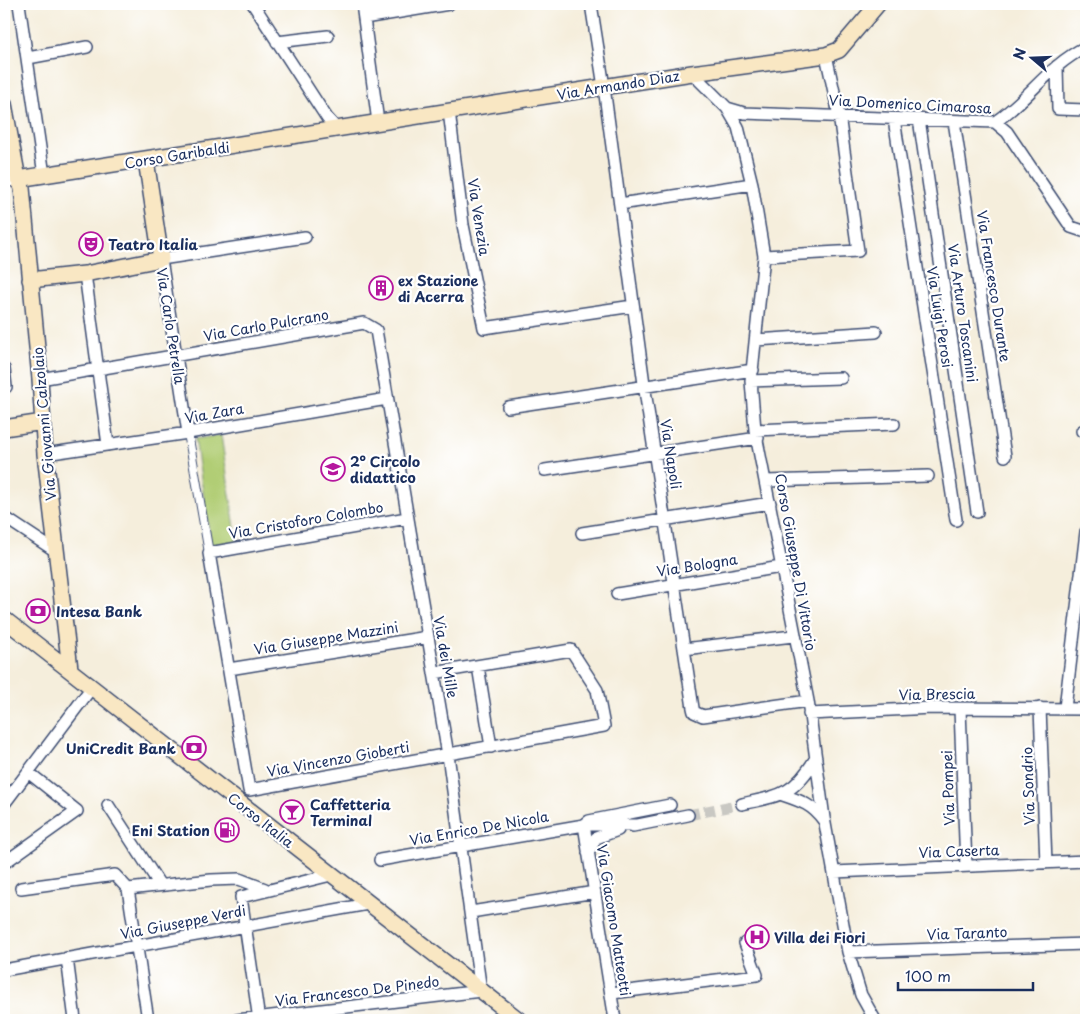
<svg xmlns="http://www.w3.org/2000/svg" width="1090" height="1024" font-family="'Playpen Sans',sans-serif">
<style>
.green{fill:#b1cd74;stroke:#667e69}
.lines{fill:none;stroke-linecap:round;stroke-linejoin:round}
.minor-tunnel{stroke:#c9c8c3;stroke-width:11;stroke-dasharray:11 5.5;stroke-linecap:butt}
.pedestrian-casing{stroke:#3c4c71;stroke-width:10}
.minor-casing{stroke:#3c4c71;stroke-width:14}
.secondary-casing{stroke:#3c4c71;stroke-width:18}
.pedestrian{stroke:#fff;stroke-width:8}
.minor{stroke:#fff;stroke-width:11}
.secondary{stroke:#f9e7c3;stroke-width:15}
.labels{text-anchor:middle;dominant-baseline:central;stroke-width:4.5;stroke-linejoin:round;paint-order:stroke}
.street-label{font-size:14px;fill:#1b2f5e;stroke:#fff}
.poi-label{font-size:14px;font-weight:bold;fill:#1b2f5e;stroke:#fff;text-anchor:start}
</style>
<rect width="100%" height="100%" fill="#fff"/>
<filter id="ink" filterUnits="userSpaceOnUse"><feTurbulence type="fractalNoise" baseFrequency=".02" numOctaves="2"/><feDisplacementMap in="SourceGraphic" scale="10" xChannelSelector="R" yChannelSelector="G"/><feConvolveMatrix kernelMatrix="1 2 1 2 8 2 1 2 1" color-interpolation-filters="sRGB"/></filter>
<filter id="wash" filterUnits="userSpaceOnUse"><feTurbulence type="fractalNoise" baseFrequency=".0096" numOctaves="4" result="noise"/><feDisplacementMap in="SourceGraphic" scale="20" xChannelSelector="R" yChannelSelector="G"/><feGaussianBlur stdDeviation="1.12" result="paint"/><feColorMatrix in="noise" values="0 0 0 0 0 0 0 0 0 0 0 0 0 0 0 0 0 1.4 0 .05"/><feComposite in="paint" operator="in"/></filter>
<g filter="url(#wash)">
<rect width="100%" height="100%" fill="#f5eedc"/>
<path class="green" d="M221,435L237,541L211,545L195,439Z"/>
</g>
<g filter="url(#ink)">
<g class="lines">
<path class="minor-tunnel" d="M688,815L742,804"/>
<g class="pedestrian-casing">
<path id="pedestrian" d="M188,433L209,553"/>
</g>
<g class="minor-casing">
<path id="minor" d="M19,4L44,175
M253,4L327,118L337,129
M362,4L378,122
M591,4L604,87L644,384L693,708L694,712L703,716L808,701
M364,18L449,4
M277,42L328,36
M28,58L87,47
M1057,66L1058,109L1086,110
M692,73L727,108L744,113L995,122L1007,132L1071,227L1086,232
M727,108L738,127L752,184L764,256L751,381L755,430L808,701L824,818L848,952L861,995L875,1020
M449,111L463,225L484,328L633,306
M894,119L956,520
M919,119L977,512
M954,121L1005,456
M995,122C1028,100 1049,65 1086,47
M4,182L18,179
M620,204L752,184
M764,256L858,251L839,115L826,55
M85,274L108,445
M756,340L876,332
M4,369L6,387H4
M40,379L364,323L376,330L448,755L481,991L237,1020
M751,381L841,378
M508,407L753,370
M755,430L894,424
M1082,431H1086
M188,433L161,259L305,237
M45,454L188,433L387,399
M545,470L758,438
M766,481L928,476
M4,517L57,552
M582,533L770,503
M617,594L781,567
M684,649L793,636
M478,666L491,747
M229,669L428,637
M1040,708L1046,863
M1065,708L1086,532
M960,709L966,866
M809,714L932,708L1086,709
M249,790L604,726L597,690L571,650L434,673
M249,790L209,553L407,518
M783,795C801,801 813,805 824,821
M4,804L92,687
M742,804C782,795 793,795 816,758
M108,805L160,885
M633,826L688,815
M588,853L596,838L618,830
M380,860L584,825H639
M4,863L77,811L28,772
M834,872L1086,861
M21,888L115,875L128,889L148,1020
M128,889L211,880L239,879L265,889
M471,912L595,892
M848,952L1086,944
M67,958L75,1020
M4,970L368,904
M612,993L757,975L745,943
M259,1020L241,897L331,875
M615,1020L584,825L589,821L670,805"/>
</g>
<g class="secondary-casing">
<path id="secondary" d="M4,104L18,179L22,188L40,379L45,454L70,669
M18,179L692,73L826,55L839,50L878,4
M30,280L85,274L161,259L146,160
M4,428L43,422
M4,619L519,1020"/>
</g>
<use href="#pedestrian" class="pedestrian"/>
<use href="#minor" class="minor"/>
<use href="#secondary" class="secondary"/>
</g>
</g>
<defs>
<g id="theatre-ring" transform="scale(1.25)"><circle r="9.5" fill="#fff" stroke="#b5179e" stroke-width="1.5"/><path d="M-5-5.5Q0-4 5-5.5V0Q5 5 0 6Q-5 5-5 0ZM-3.3-2.5H-1v1.5H-3.3ZM1-2.5H3.3v1.5H1ZM-2.8 1Q0 5.5 2.8 1Z" fill="#b5179e"/></g>
<g id="building-ring" transform="scale(1.25)"><circle r="9.5" fill="#fff" stroke="#b5179e" stroke-width="1.5"/><path d="M-4-6H4V6H1V3H-1V6H-4ZM-2.5-4.3h1.7v1.8h-1.7ZM.8-4.3h1.7v1.8H.8ZM-2.5-1h1.7V.8h-1.7ZM.8-1h1.7V.8H.8Z" fill="#b5179e"/></g>
<g id="school-ring" transform="scale(1.25)"><circle r="9.5" fill="#fff" stroke="#b5179e" stroke-width="1.5"/><path d="M0-5L7-2L0 1L-7-2ZM-4 1L0 2.5L4 1V4Q0 6-4 4Z" fill="#b5179e"/></g>
<g id="bank-ring" transform="scale(1.25)"><circle r="9.5" fill="#fff" stroke="#b5179e" stroke-width="1.5"/><path d="M-6-4H6V4H-6ZM0-2.3a2.3 2.3 0 1 0 0 4.6a2.3 2.3 0 1 0 0-4.6Z" fill="#b5179e"/></g>
<g id="bar-ring" transform="scale(1.25)"><circle r="9.5" fill="#fff" stroke="#b5179e" stroke-width="1.5"/><path d="M-6-5H6L.8 .8V4.5H3.5V6h-7V4.5H-.8V.8Z" fill="#b5179e"/></g>
<g id="fuel-ring" transform="scale(1.25)"><circle r="9.5" fill="#fff" stroke="#b5179e" stroke-width="1.5"/><path d="M-5.5-6h7V0h2V4h1.3V-2.5L3-4.5l.8-.8L6-3V5H2.5V1h-1V6h-7ZM-4.2-4.7v3.2H.2V-4.7Z" fill="#b5179e"/></g>
<g id="hospital-ring" transform="scale(1.25)"><circle r="9.5" fill="#fff" stroke="#b5179e" stroke-width="1.5"/><path d="M-5-5h3v3.5h4V-5h3V5h-3V1.5h-4V5h-3Z" fill="#b5179e"/></g>
</defs>
<g fill-rule="evenodd">
<use href="#theatre-ring" x="91" y="244"/>
<use href="#building-ring" x="381" y="288"/>
<use href="#school-ring" x="333" y="469"/>
<use href="#bank-ring" x="38" y="611"/>
<use href="#bank-ring" x="194" y="748"/>
<use href="#bar-ring" x="292" y="812"/>
<use href="#fuel-ring" x="227" y="830"/>
<use href="#hospital-ring" x="757" y="937"/>
</g>
<g class="labels">
<g class="street-label">
<text transform="translate(618 85) rotate(-9)">Via Armando Diaz</text>
<text transform="translate(910 104) rotate(3)">Via Domenico Cimarosa</text>
<text transform="translate(177 155) rotate(-9)">Corso Garibaldi</text>
<text transform="translate(479 217) rotate(81)">Via Venezia</text>
<text transform="translate(994 286) rotate(81)">Via Francesco Durante</text>
<text transform="translate(963 313) rotate(82)">Via Arturo Toscanini</text>
<text transform="translate(940 317) rotate(81)">Via Luigi Perosi</text>
<text transform="translate(266 325) rotate(-10)">Via Carlo Pulcrano</text>
<text transform="translate(171 326) rotate(81)">Via Carlo Petrella</text>
<text transform="translate(214 413) rotate(-10)">Via Zara</text>
<text transform="translate(44 424) rotate(-95)">Via Giovanni Calzolaio</text>
<text transform="translate(671 454) rotate(81)">Via Napoli</text>
<text transform="translate(306 520) rotate(-10)">Via Cristoforo Colombo</text>
<text transform="translate(796 562) rotate(80)">Corso Giuseppe Di Vittorio</text>
<text transform="translate(697 565) rotate(-9)">Via Bologna</text>
<text transform="translate(326 638) rotate(-9)">Via Giuseppe Mazzini</text>
<text transform="translate(446 657) rotate(80)">Via dei Mille</text>
<text transform="translate(937 694) rotate(-1)">Via Brescia</text>
<text transform="translate(338 759) rotate(-10)">Via Vincenzo Gioberti</text>
<text transform="translate(1028 786) rotate(-92)">Via Sondrio</text>
<text transform="translate(948 788) rotate(-92)">Via Pompei</text>
<text transform="translate(261 820) rotate(38)">Corso Italia</text>
<text transform="translate(479 828) rotate(-10)">Via Enrico De Nicola</text>
<text transform="translate(959 851) rotate(-2)">Via Caserta</text>
<text transform="translate(614 920) rotate(81)">Via Giacomo Matteotti</text>
<text transform="translate(183 922) rotate(-11)">Via Giuseppe Verdi</text>
<text transform="translate(967 933) rotate(-2)">Via Taranto</text>
<text transform="translate(357 991) rotate(-7)">Via Francesco De Pinedo</text>
</g>
<g class="poi-label">
<text x="108" y="244">Teatro Italia</text>
<text x="398" y="280">ex Stazione<tspan x="398" dy="16">di Acerra</tspan></text>
<text x="350" y="461">2° Circolo<tspan x="350" dy="16">didattico</tspan></text>
<text x="56" y="611">Intesa Bank</text>
<text x="176" y="748" text-anchor="end">UniCredit Bank</text>
<text x="310" y="804">Caffetteria<tspan x="310" dy="16">Terminal</tspan></text>
<text x="210" y="830" text-anchor="end">Eni Station</text>
<text x="774" y="937">Villa dei Fiori</text>
</g>
</g>
<rect width="1090" height="1024" fill="none" stroke="#fff" stroke-width="20"/>
<g transform="translate(1032 58) rotate(289)" stroke="#ffffff" stroke-width="4" paint-order="stroke">
<path d="M0-4L9 19L0 12L-9 19Z" fill="#1b2f5e"/>
<text y="-8" font-size="14" font-weight="bold" text-anchor="middle" fill="#1b2f5e">N</text>
</g>
<path d="M898 982v8h135v-8" fill="none" stroke="#1b2f5e" stroke-width="2.5"/>
<text x="905" y="982" font-size="15" fill="#1b2f5e" stroke="#ffffff" stroke-width="4" paint-order="stroke">100 m</text>
</svg>
